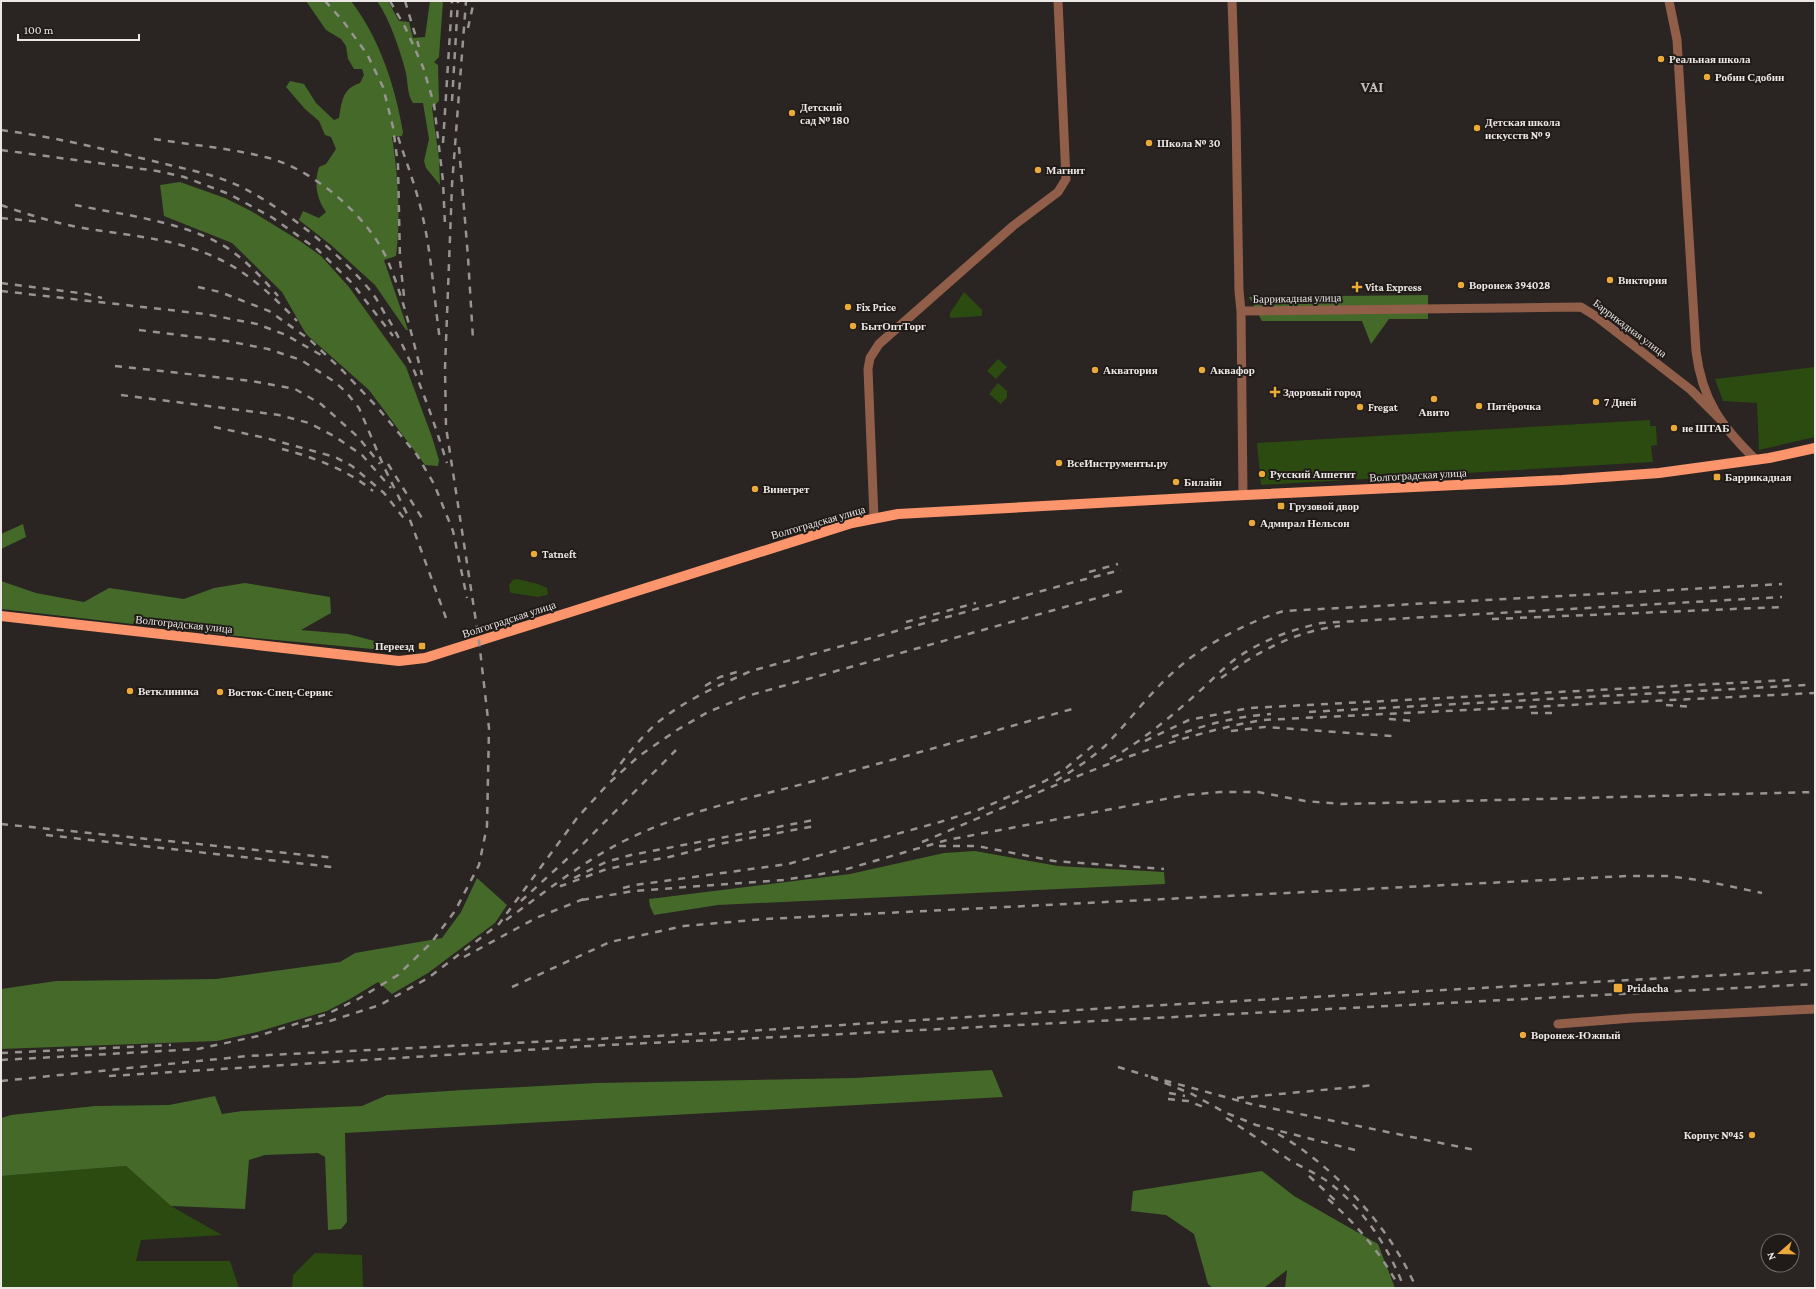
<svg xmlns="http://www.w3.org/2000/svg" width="1816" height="1289" font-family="'Crimson Pro',serif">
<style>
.green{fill:#2b4b10}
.forest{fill:#446929}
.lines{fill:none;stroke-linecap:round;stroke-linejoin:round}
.minor{stroke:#915e4a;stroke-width:9}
.major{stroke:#fc956b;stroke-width:10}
.rail{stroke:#989492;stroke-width:2.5;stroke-dasharray:7 7;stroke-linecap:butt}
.poi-dot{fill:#eba93a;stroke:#201b18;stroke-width:1.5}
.labels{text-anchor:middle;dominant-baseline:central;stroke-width:4;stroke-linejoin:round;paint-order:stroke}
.poi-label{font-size:11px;font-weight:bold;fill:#eae7e5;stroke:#201b18;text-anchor:start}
.street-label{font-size:11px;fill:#eae7e5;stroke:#201b18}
.district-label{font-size:15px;font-weight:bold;fill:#c4bdb9;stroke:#201b18}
</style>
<rect width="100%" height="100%" fill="#2a2422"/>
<path class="green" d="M964,292L982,310V316L950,318V313Z
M998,359L1007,367L996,379L987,371Z
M1815,367V437L1759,450L1757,403L1723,401L1715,379Z
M998,383L1007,391V397L1001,404L989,394Z
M1650,420V426H1656L1657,445L1651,446L1653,462L1261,485L1257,443Z
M517,579L538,584L547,588L548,593L547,595L538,597L512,593L510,592L509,585L513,580Z
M552,603L557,605L555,610L530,618L525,616L527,611Z
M126,1166L171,1206L222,1235L141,1240L136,1261H230L239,1288H1V1176Z
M315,1253L362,1255L363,1288H292L293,1275Z"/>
<path class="forest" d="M306,1H351C380,39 395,86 403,132L402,136L392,137C398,175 401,217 396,256L384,260L408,330H406L375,285L331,245L299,220L303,211L319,218L326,212C316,198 314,182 319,167L326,164L336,149L331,137L325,135L319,121L305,109L286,87L290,81L304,84L316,103L334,120L339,118C342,101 342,89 360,83L364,75L362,69H354L348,59L346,46L341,39L326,30Z
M377,1H388L399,21L409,22L413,38L425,37L430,1H443L439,57L434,62L438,65L439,101L432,108L439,159L440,185L426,168L424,161L429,139L423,103H413C407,94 408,83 406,73C400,50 390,20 377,1Z
M180,182L225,198L251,211L300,241L321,256L349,287L406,367L432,437L439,460L438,466L425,465L369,390L306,334L282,292L232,243L164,216L160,185Z
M1428,295V319H1389L1371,344L1362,321H1262L1249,297Z
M23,524L26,537L1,549V534Z
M1,581L36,593L84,602L109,588L184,599L214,588L245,583L330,597L331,613L301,630L348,634L386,644L383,650L255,638L1,609Z
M975,851L1058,866L1164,872L1165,884L718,905L654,915L650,906L649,899L850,874L944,853Z
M477,878L507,905L495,923L428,973L392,994L378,982L350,999L327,1011L257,1032L217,1041L1,1049V989L56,981L216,979L340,962L355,953L442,938L461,912Z
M992,1070L1003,1097L345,1133L347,1222L341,1229L328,1230L325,1157L318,1153L265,1155L249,1160L245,1209L171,1206L126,1166L1,1176V1118L11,1115L95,1106L169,1105L215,1096L222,1114L242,1111L362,1106L387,1095L463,1090L596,1083L854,1078Z
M1262,1171L1294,1196L1378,1244L1395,1288H1285L1287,1270L1264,1288H1213L1208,1284L1194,1234L1166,1215L1131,1211L1133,1191Z"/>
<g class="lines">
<path class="minor" d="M1232,1L1236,118L1239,291L1241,311L1243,495
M1669,1L1677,40L1696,351C1702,400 1721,426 1756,460
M1241,311L1581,307L1597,317L1691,390L1721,420
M874,518L868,369L870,358L879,344L1013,226L1058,192L1066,179L1058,1
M1558,1024L1632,1018L1815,1009"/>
<path class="major" d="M1,616L399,661L425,658L852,523L898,514L1225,496L1562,480L1659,473L1769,458L1815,448"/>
<path class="rail" d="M325,1L343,21L367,54L383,87L393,127L398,165L400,260L404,296
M390,1L405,27L423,67L434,104L443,181L445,225
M405,1L419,47
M468,28L474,1
M452,101L458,1
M1,130C55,137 108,150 161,163C189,170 219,175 245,189C288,211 343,256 373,294C379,302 383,312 389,320C415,365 431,413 447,463
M398,137C407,164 417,190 423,218C432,258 434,299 440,340
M154,139C191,145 229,148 265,157C312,168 367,215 387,259C403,296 412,336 422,375
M443,143L452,1
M459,147L468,257L473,339
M1,150L157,171L184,177L229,194L273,218L318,250L352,283L393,336
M1,205C20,212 40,218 59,223C113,236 167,234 219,259C249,273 274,297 297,321
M75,205C124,215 197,223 237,255C252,267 265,281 278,296
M1,218L42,222
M1,283L87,294L102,298
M198,287L220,292L269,311L309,339L343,371L378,408L417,455L434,484L453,531L467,598
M1,291L205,314L257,324L286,335L321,355
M139,330L227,341L268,349L301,360L335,382L346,392L359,408L384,467L410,520L446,618
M115,366L252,381L295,389L321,404L358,437L380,464
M121,395L279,415L309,423L334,436L362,455L391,488
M214,427L266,438L335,457L352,466L384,493L406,521
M282,449C313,457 348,470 373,491
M388,464L425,523
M1089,572L1118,564
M1492,619L1782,607
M906,622L976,603
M1221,678C1257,652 1295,631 1340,626
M705,686L720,677L737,672
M1666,705L1694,707
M1309,712L1807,685
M1531,713H1553
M1389,719L1414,721
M1231,731L1264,727L1393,736
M1172,737C1204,725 1237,716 1271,714
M1145,741L1189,720L1249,708L1790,680
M1110,759C1140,742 1167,720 1193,697C1207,685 1220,671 1234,660C1260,641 1290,630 1321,623L1782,597
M612,775C627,755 646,730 666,716C692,697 722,684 751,671L1078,581L1121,570
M1056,781C1073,770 1091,759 1106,745C1132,718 1154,687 1184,663C1208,643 1254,619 1284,611L1782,584
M1,824L335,858
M46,835L332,867
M922,842C1033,796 1143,741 1262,720L1815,693
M939,846H977L1054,861L1164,869
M574,878L606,862L631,855L814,820
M562,885L561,886L604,870L625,865L669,857L724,843L815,826
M623,888L635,885L788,864L940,822L978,810L1045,781L1066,768L1096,743
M582,900L633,891L783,880L840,871L947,840L1186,795L1220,792H1258L1305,801L1341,804L1815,792
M521,901L578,849L676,750
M506,920C544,893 582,862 624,841C686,810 748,799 814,781C902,758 989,732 1076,708
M464,957L536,918L586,898
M512,987L610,942L684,926L765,919L1627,876H1668L1705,881L1762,893
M302,1027L330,1021L380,1005L428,978L499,924L577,818L608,784L639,756L677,730L708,712L747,696L1122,591
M1,1053L171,1045
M1,1060L198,1049L258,1036L327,1014L358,999L398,975L431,943L455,911L479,865L487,826L489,728L479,641L446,427L445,368L452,185L466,1
M1118,1067L1148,1076
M109,1076L606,1045L844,1034L1815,984
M1,1081L248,1056L716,1033L1109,1008L1815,970
M1169,1093L1185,1096
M1237,1098L1375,1085
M1168,1099L1188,1101L1206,1108
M1226,1118C1246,1130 1265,1144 1285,1157C1298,1166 1314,1172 1327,1181C1362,1207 1389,1247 1404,1288
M1278,1134C1333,1165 1392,1229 1416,1288
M1355,1150L1256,1125L1224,1112L1192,1094L1148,1076L1251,1104L1475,1150
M1309,1176L1337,1202
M1328,1199C1356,1224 1379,1251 1397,1283"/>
</g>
<g class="poi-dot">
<circle cx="1661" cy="59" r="4"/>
<circle cx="1707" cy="77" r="4"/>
<circle cx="792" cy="113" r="4"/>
<circle cx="1477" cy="128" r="4"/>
<circle cx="1149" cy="143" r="4"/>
<circle cx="1038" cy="170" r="4"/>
<circle cx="1610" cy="280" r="4"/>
<circle cx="1461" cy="285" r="4"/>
<path d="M1355 281h4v4h4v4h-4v4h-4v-4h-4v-4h4z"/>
<circle cx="848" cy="307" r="4"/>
<circle cx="853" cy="326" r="4"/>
<circle cx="1095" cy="370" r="4"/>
<circle cx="1202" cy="370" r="4"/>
<path d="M1273 386h4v4h4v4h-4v4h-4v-4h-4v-4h4z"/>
<circle cx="1434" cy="399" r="4"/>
<circle cx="1596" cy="402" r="4"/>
<circle cx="1479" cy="406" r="4"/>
<circle cx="1360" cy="407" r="4"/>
<circle cx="1674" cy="428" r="4"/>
<circle cx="1059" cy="463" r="4"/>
<circle cx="1262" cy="474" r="4"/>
<rect x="1713" y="473" width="8" height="8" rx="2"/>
<circle cx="1176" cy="482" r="4"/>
<circle cx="755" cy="489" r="4"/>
<rect x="1277" y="502" width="8" height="8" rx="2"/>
<circle cx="1252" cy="523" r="4"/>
<circle cx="534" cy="554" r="4"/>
<rect x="418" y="642" width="8" height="8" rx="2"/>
<circle cx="130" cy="691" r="4"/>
<circle cx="220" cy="692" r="4"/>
<rect x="1613" y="983" width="10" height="10" rx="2"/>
<circle cx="1523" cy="1035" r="4"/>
<circle cx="1752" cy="1135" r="4"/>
</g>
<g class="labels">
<g class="poi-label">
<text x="1669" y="59">Реальная школа</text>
<text x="1715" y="77">Робин Сдобин</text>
<text x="800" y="107">Детский<tspan x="800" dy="13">сад № 180</tspan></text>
<text x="1485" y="122">Детская школа<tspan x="1485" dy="13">искусств № 9</tspan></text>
<text x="1157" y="143">Школа № 30</text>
<text x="1046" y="170">Магнит</text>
<text x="1618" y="280">Виктория</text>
<text x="1469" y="285">Воронеж 394028</text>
<text x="1365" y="287">Vita Express</text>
<text x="856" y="307">Fix Price</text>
<text x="861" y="326">БытОптТорг</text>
<text x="1103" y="370">Акватория</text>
<text x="1210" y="370">Аквафор</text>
<text x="1283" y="392">Здоровый город</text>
<text x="1604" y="402">7 Дней</text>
<text x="1487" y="406">Пятёрочка</text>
<text x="1368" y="407">Fregat</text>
<text x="1434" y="412" text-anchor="middle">Авито</text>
<text x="1682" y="428">не ШТАБ</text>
<text x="1067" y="463">ВсеИнструменты.ру</text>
<text x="1270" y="474">Русский Аппетит</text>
<text x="1725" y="477">Баррикадная</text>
<text x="1184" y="482">Билайн</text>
<text x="763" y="489">Винегрет</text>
<text x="1289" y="506">Грузовой двор</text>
<text x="1260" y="523">Адмирал Нельсон</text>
<text x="542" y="554">Tatneft</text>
<text x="414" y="646" text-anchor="end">Переезд</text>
<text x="138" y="691">Ветклиника</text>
<text x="228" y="692">Восток-Спец-Сервис</text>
<text x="1627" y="988">Pridacha</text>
<text x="1531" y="1035">Воронеж-Южный</text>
<text x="1744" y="1135" text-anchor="end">Корпус №45</text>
</g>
<g class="street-label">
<text transform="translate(1297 298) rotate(-1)">Баррикадная улица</text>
<text transform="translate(1630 328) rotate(37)">Баррикадная улица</text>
<text transform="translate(1418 475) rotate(-3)">Волгоградская улица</text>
<text transform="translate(818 522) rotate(-16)">Волгоградская улица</text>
<text transform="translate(509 619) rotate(-18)">Волгоградская улица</text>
<text transform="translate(184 624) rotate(6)">Волгоградская улица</text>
</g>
<g class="district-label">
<text x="1372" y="87">VAI</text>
</g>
</g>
<rect width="1816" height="1289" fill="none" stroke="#eae7e5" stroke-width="4"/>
<g transform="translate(1780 1253) rotate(250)"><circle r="19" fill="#201b18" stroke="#716d6a"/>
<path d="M0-3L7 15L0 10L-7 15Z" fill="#eba93a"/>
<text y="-6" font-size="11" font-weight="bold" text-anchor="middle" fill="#eae7e5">N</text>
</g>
<path d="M18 34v6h121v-6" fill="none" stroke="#eae7e5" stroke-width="2"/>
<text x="24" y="34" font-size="12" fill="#eae7e5" stroke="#201b18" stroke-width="3" paint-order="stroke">100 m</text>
</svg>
